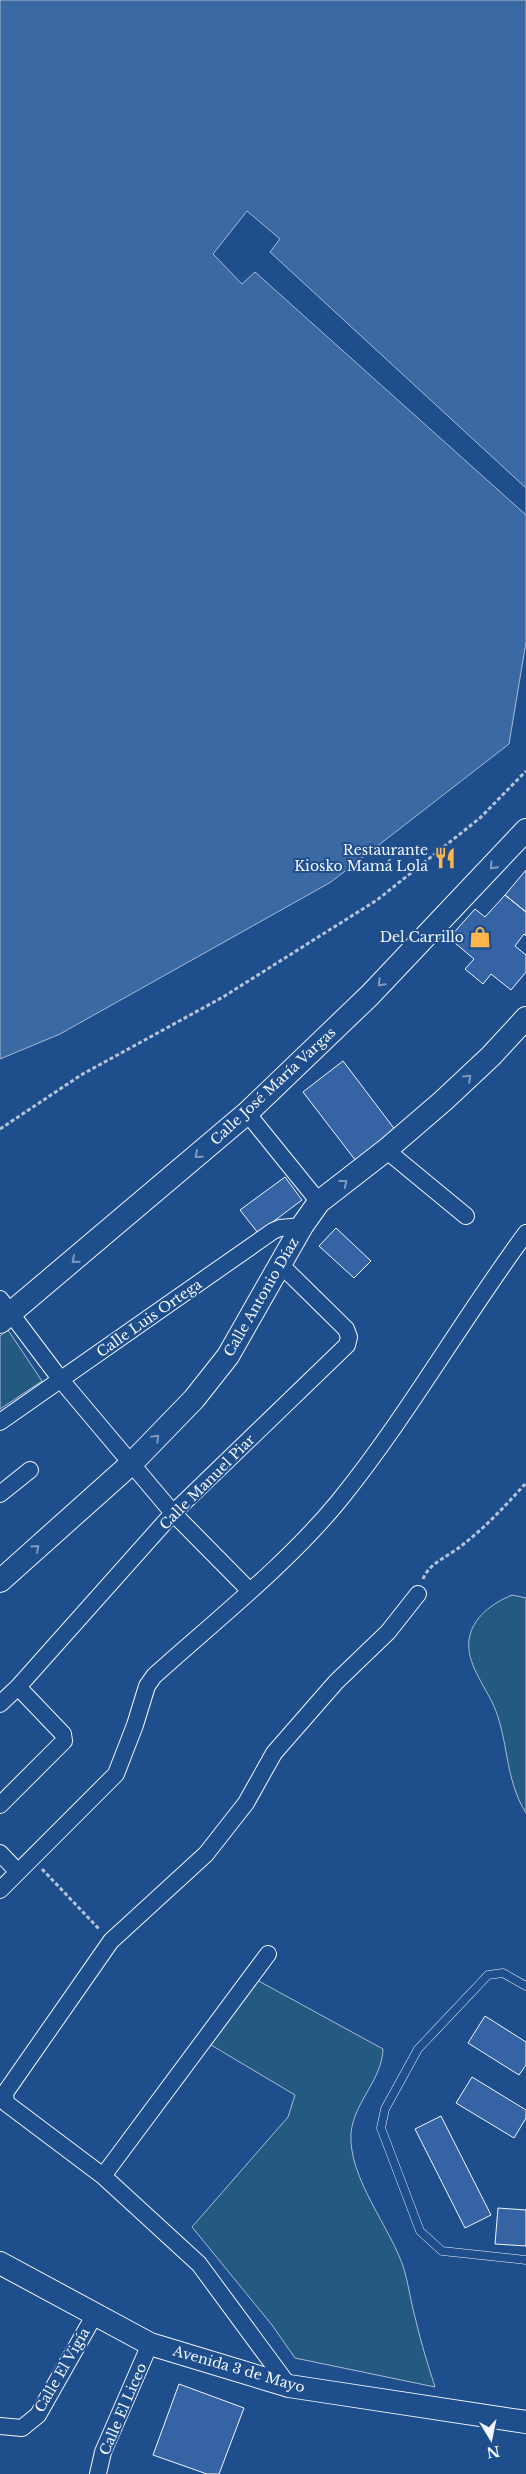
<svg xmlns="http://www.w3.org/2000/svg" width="526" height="2474" font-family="'Libre Baskerville',serif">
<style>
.green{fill:#245a82;stroke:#a8bbd7}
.water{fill:#3b69a3;stroke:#a8bbd7}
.pier{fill:#1f4e8c;stroke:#a8bbd7}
.building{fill:#3563a3;stroke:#f2f6ff}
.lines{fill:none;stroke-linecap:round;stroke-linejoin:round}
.lane-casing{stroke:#f2f6ff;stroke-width:9}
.street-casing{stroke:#f2f6ff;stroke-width:18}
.secondary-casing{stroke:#f2f6ff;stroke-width:24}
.path{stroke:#b3c4dc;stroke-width:3;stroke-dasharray:4 2.5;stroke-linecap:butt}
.lane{stroke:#1f4e8c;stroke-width:8}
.street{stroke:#1f4e8c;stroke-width:16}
.secondary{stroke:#1f4e8c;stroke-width:22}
.oneway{stroke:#7e9ac0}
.labels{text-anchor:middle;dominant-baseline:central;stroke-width:4;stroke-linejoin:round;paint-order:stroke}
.poi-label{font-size:14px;fill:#f2f6ff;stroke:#1f4e8c;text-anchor:end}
.street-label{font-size:14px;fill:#f2f6ff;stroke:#1f4e8c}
</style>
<rect width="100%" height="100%" fill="#1f4e8c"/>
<path class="green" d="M8,1330L42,1381L0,1409V1336Z
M512,1595L526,1598V1813C504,1778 509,1739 493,1704C484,1685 466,1662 469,1640C472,1617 493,1603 512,1595Z
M255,1979L383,2049C382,2080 354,2102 351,2133C348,2178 391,2228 404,2269C409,2286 411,2304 416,2321C421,2343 428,2365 435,2387L295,2358L272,2325L192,2227L288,2117L295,2095L211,2045Z"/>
<path class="water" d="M0,0H526V642L509,744L331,882L60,1034L0,1059Z"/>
<path class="pier" d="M247,211L280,239L270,252L526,488V515L255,272L242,284L213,254Z"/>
<path class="building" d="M526,870V912L505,895Z
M505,895L526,912V936L524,934L515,946L526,955V972L511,990L491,974L483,984L465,969L474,959L449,938L475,909L485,917Z
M343,1061L396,1131L356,1161L303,1092Z
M285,1177L302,1200L258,1233L240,1210Z
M336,1228L371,1261L354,1278L319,1246Z
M485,2016L526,2042V2065L519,2075L468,2043Z
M472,2077L526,2110V2118L514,2138L456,2103Z
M441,2116L491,2215L465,2228L415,2129Z
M498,2208L526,2210V2246L495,2244Z
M179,2384L244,2408L219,2474H207L153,2455Z"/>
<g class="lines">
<g class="lane-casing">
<path id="lane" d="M526,1986L503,1973L488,1975L418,2049L385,2109L381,2128L420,2231L442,2251L526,2260"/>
</g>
<g class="street-casing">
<path id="street" d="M247,1113L319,1202
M386,1150L466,1216
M0,1299L61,1380L173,1513L249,1590
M0,1422L273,1231L280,1228L302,1226
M0,1494L30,1470
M0,1704L18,1687L173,1513L347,1345L349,1337L346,1329L281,1265
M0,1805L64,1741L63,1734L18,1687
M0,1853L17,1871
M0,1890L116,1774L135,1725L147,1686L154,1676C214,1622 287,1564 338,1502C407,1417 461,1321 526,1233
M103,2176L268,1954
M289,2386L199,2264L103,2176L6,2103L5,2093L111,1941L206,1854L246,1803L274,1753L336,1682L388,1632L418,1594
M0,2426L22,2428L38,2415L94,2316
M98,2474L103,2452L150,2344"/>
</g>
<g class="secondary-casing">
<path id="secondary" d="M0,1322L247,1113L370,995L526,830
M0,1581L132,1463L194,1399L228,1356L302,1226L319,1202L386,1150L443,1101L491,1056L526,1018
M0,2263L150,2344L289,2386L526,2422"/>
</g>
<path class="path" d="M0,1129L81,1075L223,997L377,900L480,818L526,771
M423,1579C429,1563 449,1556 461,1546C485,1528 506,1505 526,1483
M42,1869L100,1930"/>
<use href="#lane" class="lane"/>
<use href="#street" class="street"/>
<use href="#secondary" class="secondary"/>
</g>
<defs><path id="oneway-chevron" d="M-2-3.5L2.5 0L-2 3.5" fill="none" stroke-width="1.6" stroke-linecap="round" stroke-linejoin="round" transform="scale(1.25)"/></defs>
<g class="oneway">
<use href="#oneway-chevron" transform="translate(493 866) rotate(133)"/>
<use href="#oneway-chevron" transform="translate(381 983) rotate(134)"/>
<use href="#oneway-chevron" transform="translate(468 1078) rotate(-43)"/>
<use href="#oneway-chevron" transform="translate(198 1155) rotate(140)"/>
<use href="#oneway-chevron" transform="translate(344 1183) rotate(-38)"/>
<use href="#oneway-chevron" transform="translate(75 1260) rotate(140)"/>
<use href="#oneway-chevron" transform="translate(156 1438) rotate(-45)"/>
<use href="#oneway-chevron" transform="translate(36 1548) rotate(-42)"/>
</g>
<defs>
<g id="restaurant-bare" transform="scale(1.725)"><path d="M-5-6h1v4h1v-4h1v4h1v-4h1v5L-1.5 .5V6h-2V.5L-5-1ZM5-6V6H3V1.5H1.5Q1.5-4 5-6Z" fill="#ffb74d" stroke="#1f4e8c" stroke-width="2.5" paint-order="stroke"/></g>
<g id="shop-bare" transform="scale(1.725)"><path d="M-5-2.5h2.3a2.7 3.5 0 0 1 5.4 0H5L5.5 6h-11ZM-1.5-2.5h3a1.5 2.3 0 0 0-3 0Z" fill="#ffb74d" stroke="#1f4e8c" stroke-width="2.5" paint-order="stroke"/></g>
</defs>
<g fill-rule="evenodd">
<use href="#restaurant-bare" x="445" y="858"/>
<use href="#shop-bare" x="480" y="937"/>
</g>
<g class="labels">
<g class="poi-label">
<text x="428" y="850">Restaurante<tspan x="428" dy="16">Kiosko Mamá Lola</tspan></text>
<text x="464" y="937">Del Carrillo</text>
</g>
<g class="street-label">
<text transform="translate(273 1086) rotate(-43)">Calle José María Vargas</text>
<text transform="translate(261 1297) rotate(-60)">Calle Antonio Díaz</text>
<text transform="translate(149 1318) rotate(-35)">Calle Luis Ortega</text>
<text transform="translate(207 1482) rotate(-45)">Calle Manuel Piar</text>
<text transform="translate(239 2369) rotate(16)">Avenida 3 de Mayo</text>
<text transform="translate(62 2370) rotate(-60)">Calle El Vigía</text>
<text transform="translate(123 2409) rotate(-67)">Calle El Liceo</text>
</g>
</g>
<g transform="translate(491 2439) rotate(170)" stroke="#1f4e8c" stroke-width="4" paint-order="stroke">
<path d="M0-4L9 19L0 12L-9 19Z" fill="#f2f6ff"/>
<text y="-8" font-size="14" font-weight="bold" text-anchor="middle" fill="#f2f6ff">N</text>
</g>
</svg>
